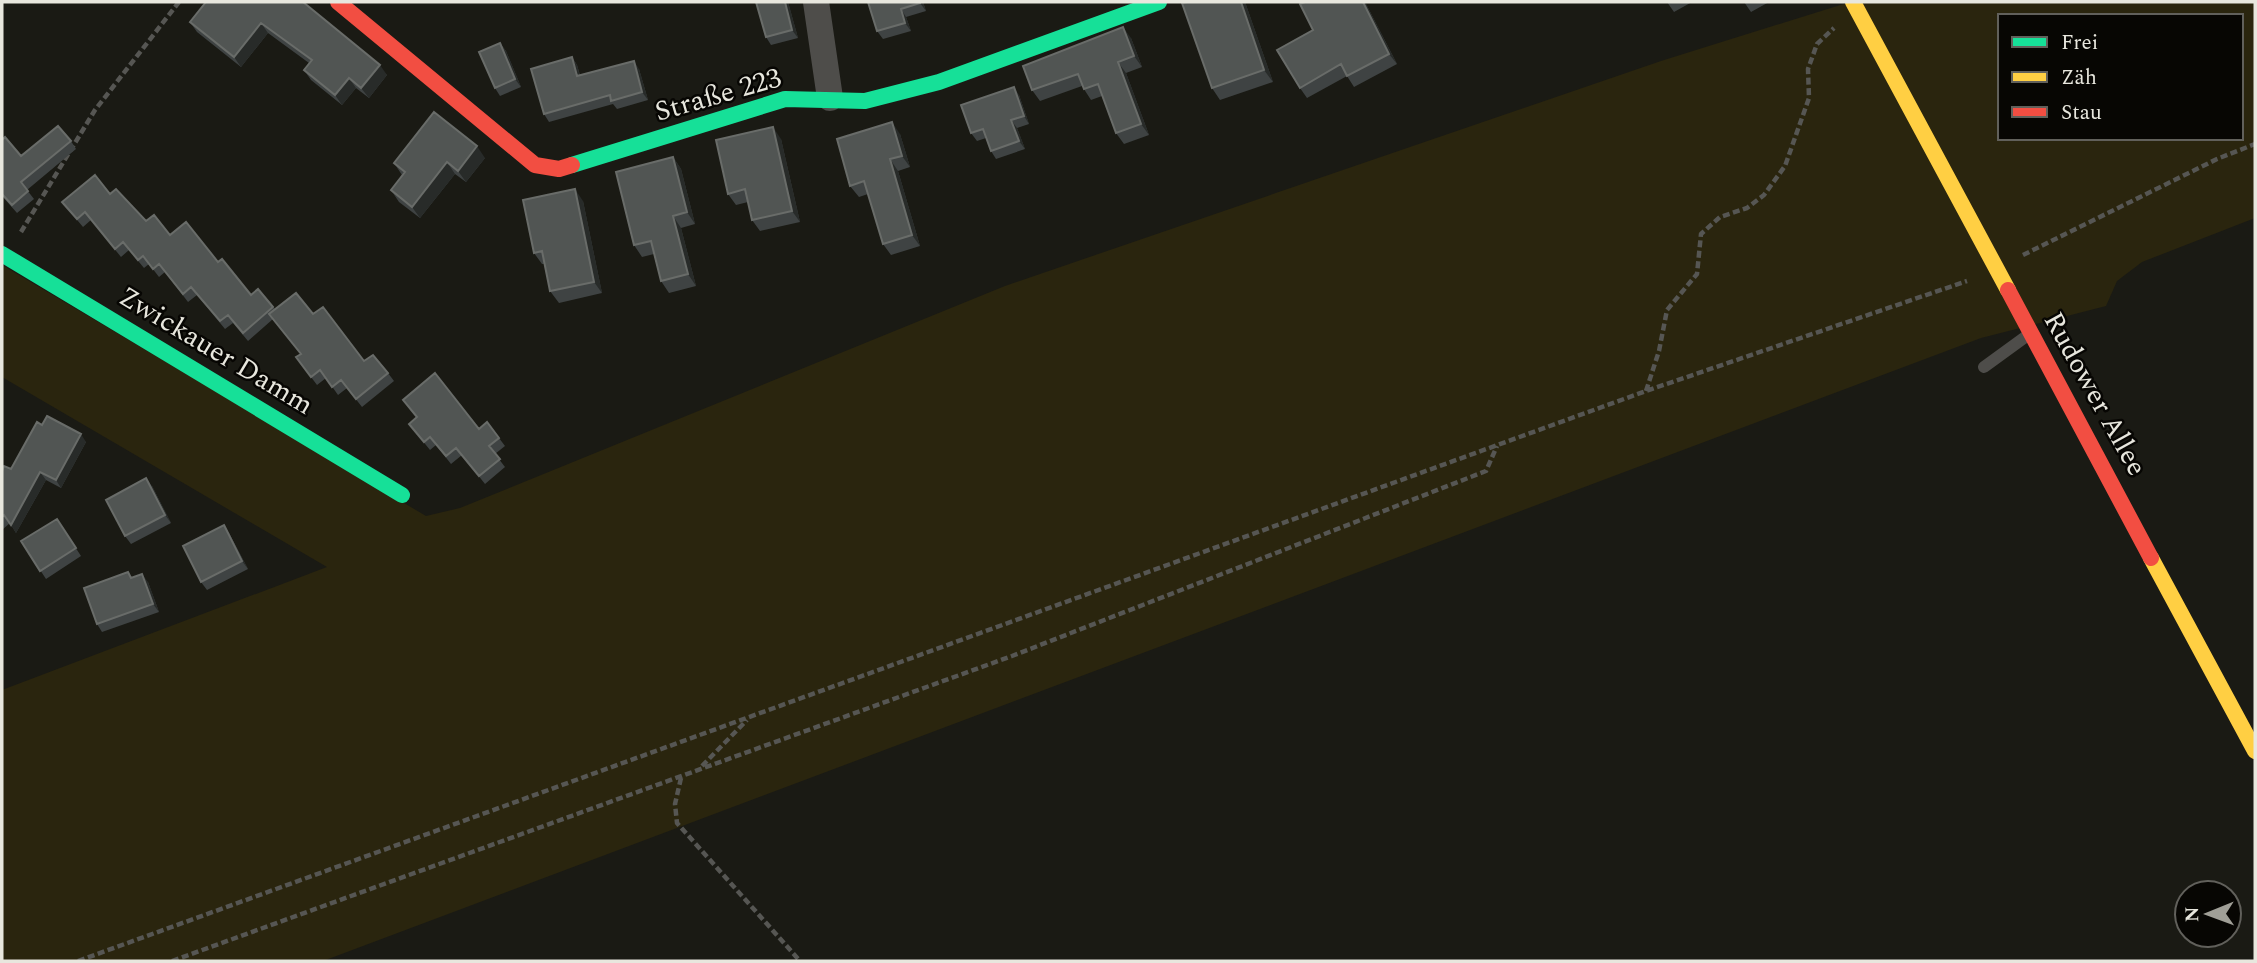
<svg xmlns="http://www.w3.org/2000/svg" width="2257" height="963" font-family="Spectral,serif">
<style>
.green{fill:#2a250e;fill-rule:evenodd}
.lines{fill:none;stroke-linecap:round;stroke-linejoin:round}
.path{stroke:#565653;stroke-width:4.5;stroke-dasharray:7 3.5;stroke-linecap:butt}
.lane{stroke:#4e4d4a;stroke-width:12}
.street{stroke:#4e4d4a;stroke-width:26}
.fast{stroke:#16e098;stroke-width:16}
.slow{stroke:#ffcf43;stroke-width:16}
.jam{stroke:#f24e42;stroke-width:16}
.wall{fill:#3f4343}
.shaded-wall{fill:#282b29}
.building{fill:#515553;stroke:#696c69;stroke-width:2}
.labels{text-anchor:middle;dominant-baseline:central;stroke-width:5;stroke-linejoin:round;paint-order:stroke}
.street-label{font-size:28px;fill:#e8e7de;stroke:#070603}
</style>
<rect width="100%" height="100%" fill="#1a1a14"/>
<path class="green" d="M1850,2H2255V218L2142,262L2117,281L2106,306L1981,338L323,961H2V690L327,567L2,377V265L426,516L460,508L1005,286L1661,61ZM2000,16H2241V138H2000Z"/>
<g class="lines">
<path class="path" d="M21,232L95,110L179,2
M2023,255L2217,159L2255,144
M1646,391L1659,351L1667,310L1697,274L1701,234L1720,217L1747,208L1764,195L1785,166L1809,98L1808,69L1817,44L1834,28
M702,766L747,720
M681,778L675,804L677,823L800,961
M78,961L1646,391L1967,281
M172,961L1012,656L1486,471L1497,446"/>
<path class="lane" d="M1984,367L2028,335"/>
<path class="street" d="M816,2L830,98"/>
<path class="fast" d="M572,165L785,99L865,101L939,82L1159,2
M2,254L402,495"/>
<path class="slow" d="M1853,2L2008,290
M2151,558L2255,751"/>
<path class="jam" d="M338,2L535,165L559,169L572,165
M2008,290L2151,558"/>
</g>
<path class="wall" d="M303,2L387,75L369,98L356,88L342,105L311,80L304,70L309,63L268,33L241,67L197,32L190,22Z
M756,2H788L798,38L771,45L766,37Z
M868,2H923L926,11L906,17L911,31L883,39L877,31Z
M1245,2L1273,82L1220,100L1212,88Z
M1365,2L1397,64L1354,87L1347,76L1307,98L1300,88Z
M1667,2H1692L1674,12Z
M1744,2H1769L1751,12Z
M1131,38L1142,67L1126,73L1149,135L1124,144L1116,133L1102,96L1091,100L1082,86L1040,101L1032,90Z
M500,43L506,51L521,87L500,96L495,88Z
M572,57L577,65L580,75L639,69L648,100L617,109L613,104L549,122L544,114Z
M1019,95L1029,124L1017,128L1025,149L996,159L991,151L986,138L977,141L971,133Z
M900,134L910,167L898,171L920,246L891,255L883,244L868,194L859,197L850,186Z
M781,139L800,222L760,231L752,220L748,202L736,205L728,194Z
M2,140L21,156L71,141L76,149L27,190L34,199L17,213L2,196Z
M673,157L681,169L695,224L681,228L696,286L669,293L661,281L654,254L642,257L634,245Z
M485,158L466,182L455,174L420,218L399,202L391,190L402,175L394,163Z
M110,194L146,221L218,262L251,295L258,289L275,309L313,314L364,361L388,373L394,381L362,407L347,388L338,395L326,378L317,385L296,357L301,354L273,319L248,341L233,323L225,329L197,295L188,302L165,272L159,277L149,264L144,268L129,250L121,257L91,220L83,227L62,202Z
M583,201L602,293L559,303L550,291L545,264H542L534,253Z
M403,400L479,429L499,438L505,446L495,454L505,467L485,484L462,455L451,464L436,445L430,450L409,424L417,417Z
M42,425L86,442L61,488L46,480L16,533L10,523L2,530V471L11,469Z
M152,486L171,523L131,544L125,536Z
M57,519L81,556L46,579L21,541Z
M229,533L248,569L207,590L201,582Z
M132,578L148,582L159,612L102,632L97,624Z"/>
<path class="shaded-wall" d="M785,2H788L798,38L792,30Z
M920,2H923L926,11L920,3Z
M1241,2H1245L1273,82L1264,70Z
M1363,2H1365L1397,64L1389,54Z
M901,9L906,17L911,31L905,23Z
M261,23L268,33L241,67L234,57Z
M1123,27L1131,38L1142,67L1134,56Z
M500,43L506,51L521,87L515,79Z
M572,57L577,65L582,84L577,76Z
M634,61L639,69L648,100L642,92Z
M1118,62L1126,73L1149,135L1141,124Z
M380,65L387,75L369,98L361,88Z
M349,78L356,88L342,105L335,95Z
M1014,87L1019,95L1029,124L1024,116Z
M1011,120L1017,128L1025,149L1019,141Z
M892,122L900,134L910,167L902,156Z
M773,127L781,139L800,222L792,211Z
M477,146L485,158L466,182L458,171Z
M673,157L681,169L695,224L687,212Z
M890,159L898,171L920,246L912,235Z
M447,162L455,174L420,218L412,207Z
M575,189L583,201L602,293L594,282Z
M673,216L681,228L696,286L688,274Z
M81,434L86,442L61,488L56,480Z
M40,472L46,480L16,533L11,525Z
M146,478L152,486L171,523L165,515Z
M224,525L229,533L248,569L242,561Z
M142,574L148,582L159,612L153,604Z"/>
<path class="building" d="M206,2H303L380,65L361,88L349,78L335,95L304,70L312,60L261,23L234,57L190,22Z
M756,2H785L792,30L766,37Z
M868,2H920V3L901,9L905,23L877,31Z
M1187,2H1241L1264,70L1212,88L1182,3Z
M1305,2H1363L1389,54L1347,76L1341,64L1300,88L1277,50L1313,30L1300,4Z
M1123,27L1134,56L1118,62L1141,124L1116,133L1098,84L1084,89L1078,74L1032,90L1023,66Z
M500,43L515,79L495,88L479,52Z
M572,57L577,76L634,61L642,92L611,101L610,95L544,114L531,69Z
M1014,87L1024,116L1011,120L1019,141L991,151L983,129L971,133L961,105Z
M434,112L477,146L458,171L447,162L412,207L391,190L405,172L394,163Z
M892,122L902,156L890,159L912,235L883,244L864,181L850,186L837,139Z
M58,126L71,141L21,182L28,191L12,205L2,194V140L5,137L21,156Z
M773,127L792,211L752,220L745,189L728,194L716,140Z
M673,157L687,212L673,216L688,274L661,281L651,241L634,245L616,172Z
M95,175L110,194L116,189L146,221L154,215L170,235L186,222L218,262L222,259L251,295L258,289L273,307L243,333L228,315L220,321L191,287L183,294L159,264L153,269L143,256L138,260L123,242L115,249L85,212L77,219L62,202Z
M575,189L594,282L550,291L542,251L534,253L523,200Z
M296,293L313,314L323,307L364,361L373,355L388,373L356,399L341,380L332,387L320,370L311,377L296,357L301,354L269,314Z
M435,373L479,429L487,422L499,438L489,446L500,459L479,476L456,448L446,456L430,437L424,442L409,424L417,417L403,400Z
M47,416L81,434L56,480L40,472L11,525L4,515L2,517V471L4,466L11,469L37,422L42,425Z
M146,478L165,515L125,536L106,500Z
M57,519L76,548L40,571L21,541Z
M224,525L242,561L201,582L183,546Z
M128,572L131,578L142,574L153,604L97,624L84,588Z"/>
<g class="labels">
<g class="street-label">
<text transform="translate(718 95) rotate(-16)">Straße 223</text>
<text transform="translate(216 351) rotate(31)">Zwickauer Damm</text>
<text transform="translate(2095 394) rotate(61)">Rudower Allee</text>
</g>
</g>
<rect width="2257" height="963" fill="none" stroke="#e8e7de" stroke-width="7"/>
<rect x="1998" y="14" width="245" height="126" fill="#070603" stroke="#61605b" stroke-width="2"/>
<rect x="2012" y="37" width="35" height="10" fill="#16e098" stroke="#61605b" stroke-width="2"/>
<text x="2061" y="49" font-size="21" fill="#e8e7de">Frei</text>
<rect x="2012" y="72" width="35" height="10" fill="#ffcf43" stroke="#61605b" stroke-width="2"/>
<text x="2061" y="84" font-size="21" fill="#e8e7de">Zäh</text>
<rect x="2012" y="107" width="35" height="10" fill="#f24e42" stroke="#61605b" stroke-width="2"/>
<text x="2061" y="119" font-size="21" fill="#e8e7de">Stau</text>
<g transform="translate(2208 914) rotate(269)"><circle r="33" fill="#070603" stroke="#61605b" stroke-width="2"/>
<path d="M0-5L12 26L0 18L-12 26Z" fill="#a09f97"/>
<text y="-10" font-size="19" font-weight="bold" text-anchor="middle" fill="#e8e7de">N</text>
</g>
</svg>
